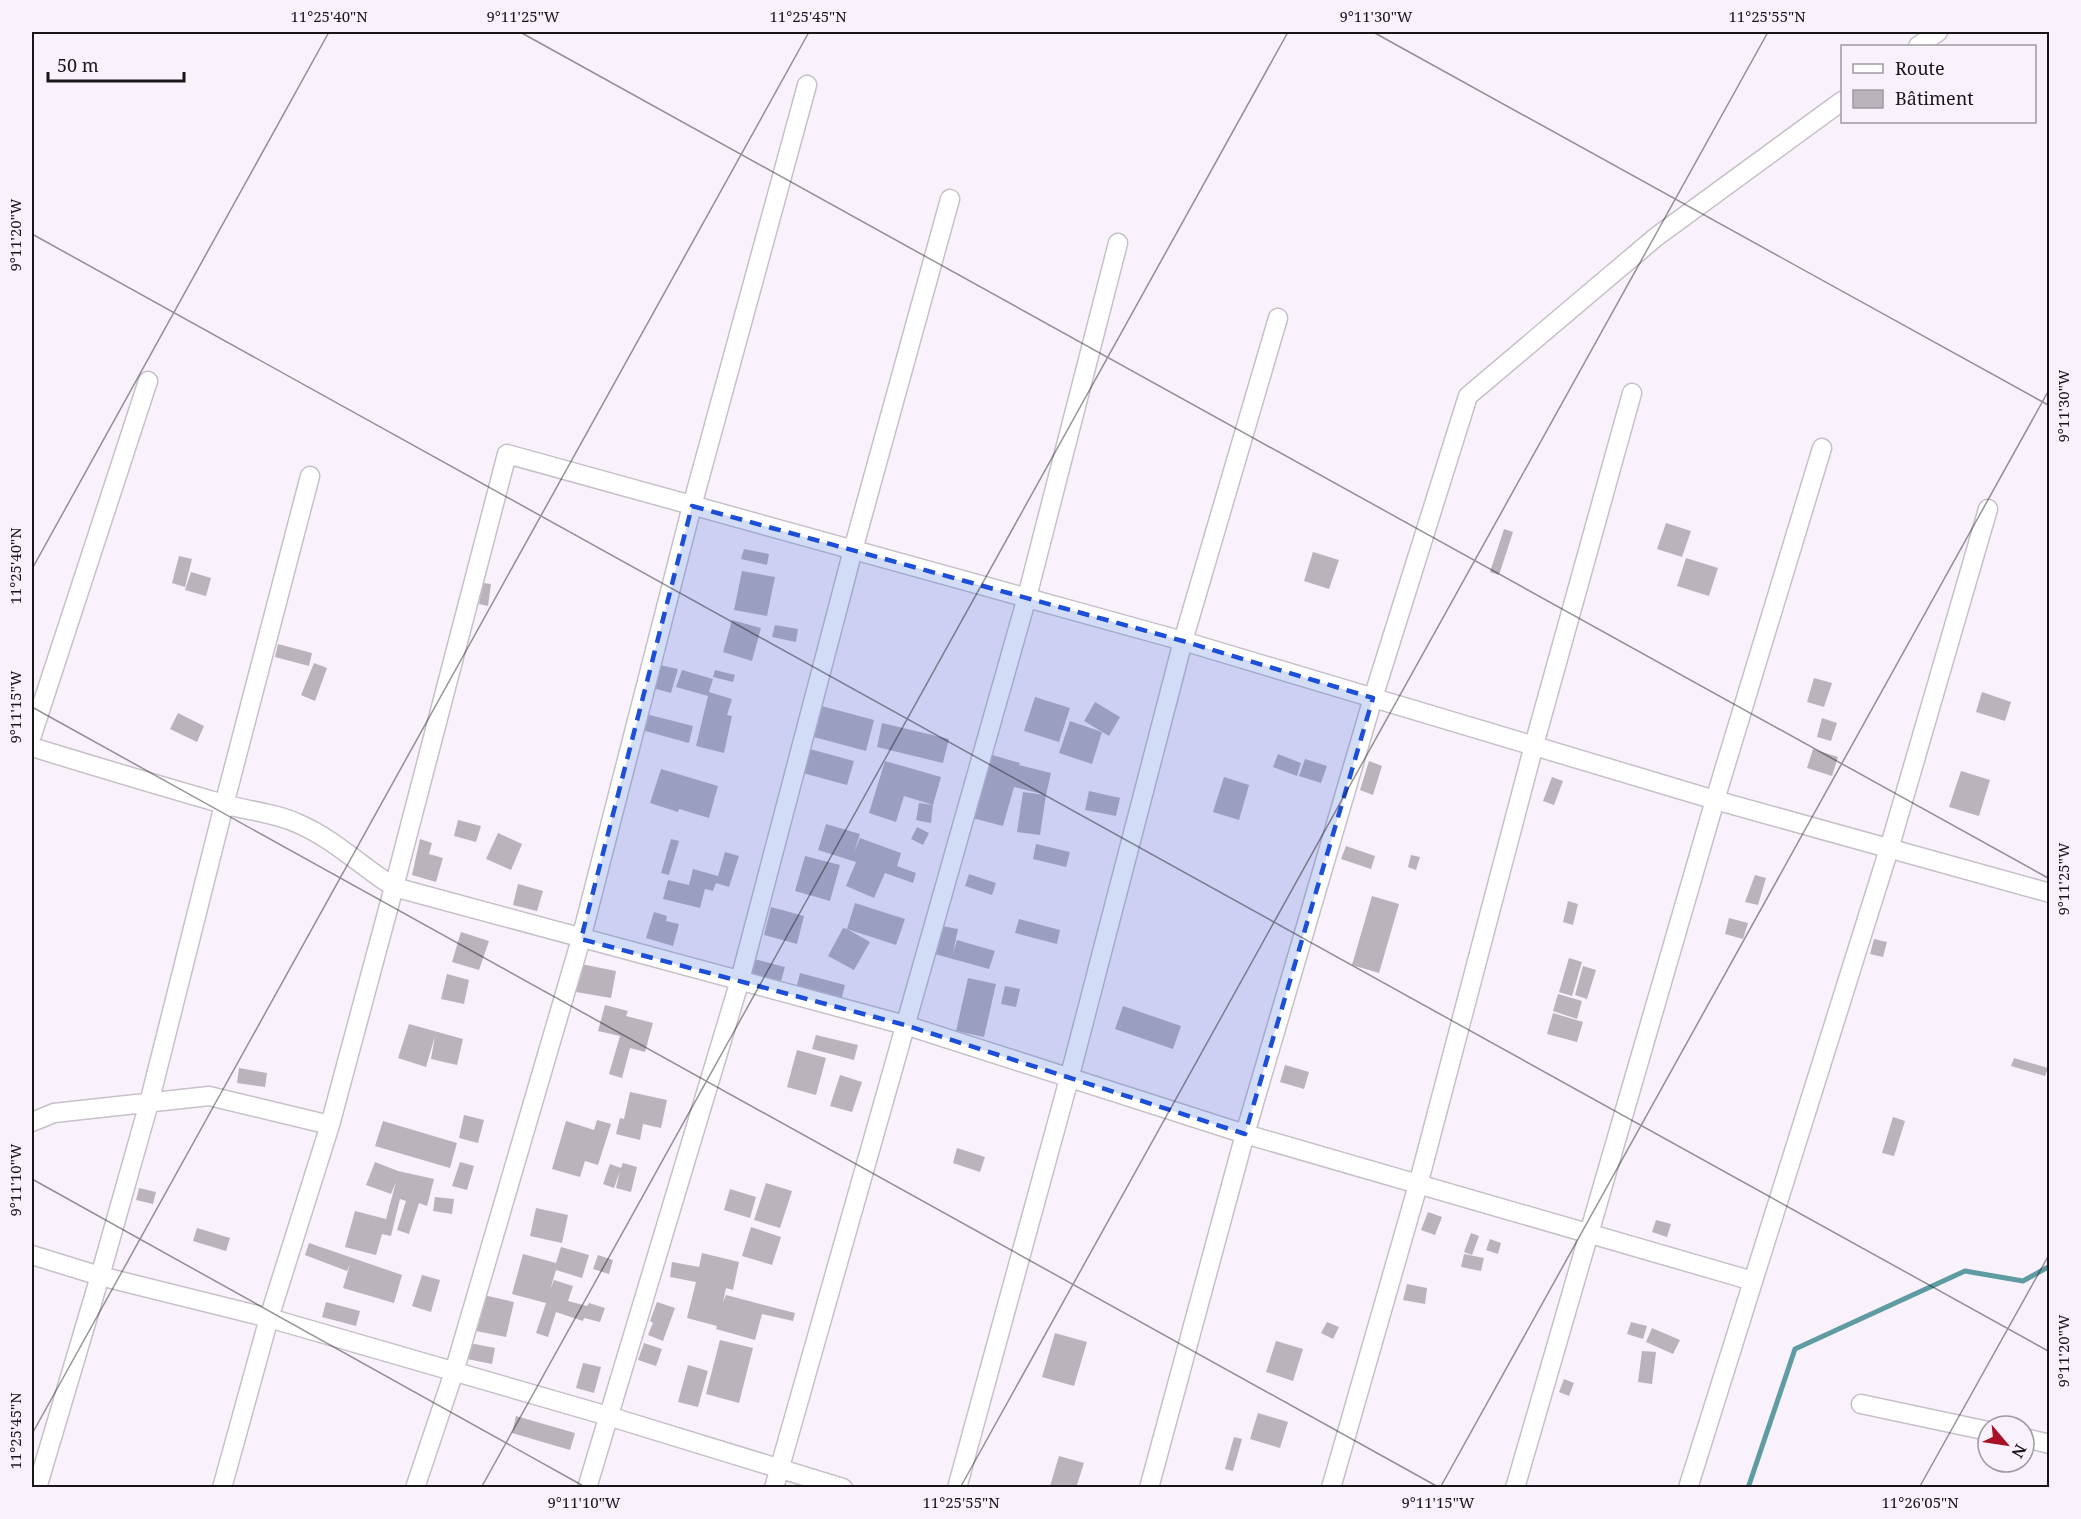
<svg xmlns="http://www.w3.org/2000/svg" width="2081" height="1519" font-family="'Noto Serif',serif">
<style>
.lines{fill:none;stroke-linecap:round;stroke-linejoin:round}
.stream{stroke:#5f9ca1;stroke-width:5}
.building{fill:#bab3bc}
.minor-casing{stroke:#c7c0c9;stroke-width:21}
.minor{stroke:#fff;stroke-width:18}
.marked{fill:#1d4ed8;fill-opacity:0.2;stroke:#1d4ed8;stroke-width:4.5;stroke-dasharray:12 8;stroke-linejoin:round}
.ticks{fill:none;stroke:#181519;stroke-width:1.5;stroke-opacity:0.45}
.neatline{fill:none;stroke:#181519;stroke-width:2}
.ticks-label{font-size:15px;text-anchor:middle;fill:#181519}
</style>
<rect width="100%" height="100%" fill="#f9f1fb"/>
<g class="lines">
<path class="stream" d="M1748,1488L1795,1349L1965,1271L2023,1281L2050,1266"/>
</g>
<path class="building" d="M1666,523L1691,531L1682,557L1657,549Z
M1504,529L1513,532L1499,575L1490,572Z
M744,549L769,554L767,565L741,559Z
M1313,552L1339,560L1329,589L1304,581Z
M179,556L192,559L185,587L172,583Z
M1686,558L1718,568L1709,596L1677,586Z
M742,571L775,577L767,616L734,610Z
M191,572L211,578L206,596L185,590Z
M483,583L491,584L488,606L479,604Z
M732,620L761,628L752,661L723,652Z
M775,625L798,629L796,642L772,637Z
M278,644L312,653L309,666L275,657Z
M314,663L327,668L315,701L301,695Z
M655,664L678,669L671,693L649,687Z
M682,670L713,679L709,692L732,699L727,715L732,716L724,753L696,746L708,696L676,687Z
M715,670L735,675L733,682L713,677Z
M1814,678L1832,683L1824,707L1807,702Z
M1982,692L2011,702L2005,721L1976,712Z
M1035,697L1070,708L1059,742L1024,731Z
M1095,702L1120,717L1109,736L1084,721Z
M818,705L874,720L866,751L810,736Z
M178,713L204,726L197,742L170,729Z
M642,713L693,726L689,743L638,729Z
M1822,718L1837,723L1831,741L1817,737Z
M1070,721L1102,732L1092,764L1059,753Z
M882,723L949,739L943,763L877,747Z
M806,748L854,761L847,785L799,772Z
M1813,749L1838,757L1832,776L1807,768Z
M989,754L1020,763L1019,765L1051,773L1046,795L1040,835L1017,832L1023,792L1046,795L1014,787L1003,826L972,818Z
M1278,754L1301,763L1297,776L1273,767Z
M1305,759L1327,766L1321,783L1299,776Z
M885,761L941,777L933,805L931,823L916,820L919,803L933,805L904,796L896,822L869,813Z
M1369,761L1382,766L1373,795L1360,790Z
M661,769L718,786L709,818L679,809L678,812L650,803Z
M1961,771L1990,780L1979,816L1949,807Z
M1224,777L1249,785L1239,820L1213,812Z
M1552,777L1563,781L1554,805L1543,801Z
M1089,791L1120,798L1116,816L1085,810Z
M458,820L481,826L476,842L454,836Z
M826,824L860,834L854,852L860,838L901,853L897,866L916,873L913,883L885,873L874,898L846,886L856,862L818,850Z
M917,827L929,833L923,845L911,839Z
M498,833L522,844L511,870L486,859Z
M420,839L432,843L429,854L443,858L436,882L412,875Z
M671,839L679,841L669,875L661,873Z
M1036,844L1070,852L1066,867L1033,859Z
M1346,846L1375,856L1371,869L1341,859Z
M725,852L739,856L729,887L716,883L713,891L705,889L700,908L663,899L668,880L689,885L693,869L718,876Z
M1411,855L1420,857L1416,870L1408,867Z
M805,856L840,865L830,901L795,891Z
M969,874L996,883L992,895L965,886Z
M1755,875L1766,878L1758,905L1745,902Z
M518,884L543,891L537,911L513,905Z
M1372,896L1399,904L1379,973L1352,965Z
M1568,901L1578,904L1573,925L1563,922Z
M855,903L905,919L896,945L847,929L870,942L854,970L828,956L843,928L847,929Z
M771,907L804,916L797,944L764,935Z
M654,912L667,916L666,921L679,924L673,946L646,938Z
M1729,918L1748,923L1743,939L1725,934Z
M1019,919L1060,930L1057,944L1015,933Z
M937,925L958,929L953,953L957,940L995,951L989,969L931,953Z
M461,932L489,941L479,970L452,962Z
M1874,939L1887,942L1883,957L1870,954Z
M1569,958L1582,962L1572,996L1559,992Z
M754,959L785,967L781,981L750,973Z
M581,964L616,971L611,998L576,992Z
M1583,966L1596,970L1587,999L1575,995Z
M800,973L845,985L841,1001L796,989Z
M447,974L469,980L464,1004L441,999Z
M968,978L996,984L984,1037L956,1031Z
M1005,986L1020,989L1016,1007L1001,1004Z
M1558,994L1582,1001L1577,1019L1553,1011Z
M605,1005L628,1011L626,1016L653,1023L645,1052L630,1048L622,1078L609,1074L620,1036L598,1031Z
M1123,1006L1181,1026L1173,1049L1115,1029Z
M1553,1013L1583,1022L1577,1042L1547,1034Z
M409,1024L463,1039L457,1065L431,1059L435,1036L426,1067L398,1058Z
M816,1035L858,1045L854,1060L812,1049Z
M797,1050L826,1058L816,1095L787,1087Z
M2014,1058L2048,1068L2045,1076L2011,1066Z
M1285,1065L1309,1072L1304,1089L1280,1082Z
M239,1068L267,1073L265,1087L237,1083Z
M840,1075L862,1082L852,1112L830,1106Z
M630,1092L667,1100L661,1128L643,1124L640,1140L616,1134L620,1118L624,1119Z
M464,1115L484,1120L478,1143L459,1138Z
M1893,1117L1905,1121L1894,1156L1882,1153Z
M597,1120L611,1124L598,1165L585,1161L580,1177L552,1169L566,1121L594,1130Z
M383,1121L457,1143L450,1168L375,1146Z
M957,1148L985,1157L980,1172L953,1163Z
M375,1162L398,1171L434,1179L427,1206L419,1203L409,1234L397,1230L406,1201L400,1199L391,1236L382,1234L376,1255L345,1247L355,1211L386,1219L396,1182L391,1194L366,1185Z
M460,1162L474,1166L467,1190L452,1186Z
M623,1163L637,1167L631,1192L616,1188L620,1171L614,1188L603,1184L610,1164L621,1168Z
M766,1183L792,1191L780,1228L754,1220Z
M139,1188L156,1192L153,1204L136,1200Z
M730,1189L756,1197L750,1218L724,1210Z
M435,1197L454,1199L452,1214L433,1211Z
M536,1208L568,1215L562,1243L530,1236Z
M1428,1212L1442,1217L1435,1235L1421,1230Z
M1656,1220L1671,1224L1667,1237L1652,1232Z
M751,1227L781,1237L772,1265L742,1256Z
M197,1228L230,1238L226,1251L193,1241Z
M1471,1233L1479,1236L1472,1255L1464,1252Z
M1490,1239L1501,1243L1498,1254L1486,1250Z
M309,1243L402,1275L394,1303L343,1288L350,1264L347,1271L305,1255Z
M561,1247L589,1255L582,1278L556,1270L550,1290L554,1280L573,1286L568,1301L587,1306L589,1303L605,1308L600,1322L584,1318L583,1321L556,1312L548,1337L536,1333L546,1303L512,1294L523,1254L556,1263Z
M702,1253L739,1262L733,1290L726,1288L723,1302L726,1295L795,1313L793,1321L762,1314L755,1340L716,1329L717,1326L687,1318L696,1282L670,1277L672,1262L699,1267Z
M1464,1254L1484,1258L1481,1271L1461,1267Z
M598,1255L613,1260L609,1274L593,1269Z
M422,1275L440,1280L431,1312L412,1306Z
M1407,1284L1427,1288L1425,1304L1403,1300Z
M479,1294L514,1302L506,1337L471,1330Z
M326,1302L360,1311L356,1326L322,1317Z
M657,1302L675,1308L663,1341L648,1335L653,1323L650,1321Z
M1327,1322L1339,1327L1333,1339L1321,1333Z
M1631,1322L1647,1326L1643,1339L1627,1334Z
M1652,1328L1680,1340L1673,1354L1646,1342Z
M1055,1333L1087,1342L1074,1386L1042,1377Z
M720,1340L753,1348L739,1403L706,1394Z
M1276,1341L1303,1349L1293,1381L1266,1372Z
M465,1342L495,1348L492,1364L462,1358Z
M644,1343L662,1349L656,1366L638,1360Z
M1642,1351L1656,1352L1652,1384L1638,1382Z
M583,1363L601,1367L594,1393L576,1388Z
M688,1365L708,1371L698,1407L678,1402Z
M1564,1379L1574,1383L1569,1396L1559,1392Z
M1258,1413L1288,1422L1280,1448L1250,1439Z
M516,1416L575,1433L570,1450L512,1433Z
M1234,1437L1242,1439L1233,1471L1225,1469Z
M1059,1456L1084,1463L1076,1488L1050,1486Z"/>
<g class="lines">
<g class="minor-casing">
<path id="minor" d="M1918,46L1938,32
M32,735L148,381
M32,747C94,766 157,785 220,803C246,811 274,812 299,824C334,839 362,867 394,887L905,1025L1245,1134L1753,1281
M32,1122L54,1113L209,1096L330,1125
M32,1255L100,1276L269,1318L608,1416L843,1488
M1861,1404L1988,1431
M2024,1438L2050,1444
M37,1488L100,1276L149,1103L224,805L310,476
M222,1488L269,1318L330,1125L394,887L507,454L1183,641L1715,800L2050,893
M415,1488L454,1372L581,939L692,506L807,85
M587,1488L740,980L853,550L950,199
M774,1488L1027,597L1118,243
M957,1488L1069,1079L1183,641L1278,318
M1149,1488L1245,1134L1373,698L1468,396L1656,237L1842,101
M1331,1488L1418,1185L1534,745L1632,393
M1515,1488L1715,800L1822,448
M1688,1488L1889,849L1988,509"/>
</g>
<use href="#minor" class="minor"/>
</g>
<path class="marked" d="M692,506L1183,641L1373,698L1245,1134L905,1025L581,939Z"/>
<path class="ticks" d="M520,32L2050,879M1373,32L2050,406M32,234L2050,1352M32,569L329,32M32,707L1440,1488M32,1179L587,1488M32,1434L809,32M481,1488L1288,32M960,1488L1768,32M1440,1488L2050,388M1919,1488L2050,1253"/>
<rect width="2081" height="1519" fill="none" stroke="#f9f1fb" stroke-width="66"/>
<rect x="1841" y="45" width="195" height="78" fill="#f9f1fb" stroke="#9f99a1" stroke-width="1.5"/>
<rect x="1853" y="64" width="30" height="9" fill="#ffffff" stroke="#9f99a1" stroke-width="1.5"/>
<text x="1895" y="75" font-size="18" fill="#181519">Route</text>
<rect x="1853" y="90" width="30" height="18" fill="#bab3bc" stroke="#9f99a1" stroke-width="1.5"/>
<text x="1895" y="105" font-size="18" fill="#181519">Bâtiment</text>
<g transform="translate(2006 1444) rotate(119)"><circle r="28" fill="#f9f1fb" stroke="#9f99a1" stroke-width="1.5"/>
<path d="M0-4.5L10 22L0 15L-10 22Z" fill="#a81025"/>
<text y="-9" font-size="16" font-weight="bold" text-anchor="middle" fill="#181519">N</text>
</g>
<path d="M48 72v9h136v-9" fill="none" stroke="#181519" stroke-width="3"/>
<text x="57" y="72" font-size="18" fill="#181519" stroke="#f9f1fb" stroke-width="4.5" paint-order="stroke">50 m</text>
<rect x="33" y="33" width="2015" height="1453" class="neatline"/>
<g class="ticks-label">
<text x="329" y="22">11°25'40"N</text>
<text x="523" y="22">9°11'25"W</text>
<text x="808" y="22">11°25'45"N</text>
<text x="1376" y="22">9°11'30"W</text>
<text x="1767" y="22">11°25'55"N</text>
<text transform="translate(16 235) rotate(-90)" y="5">9°11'20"W</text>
<text transform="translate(2064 406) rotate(-90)" y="5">9°11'30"W</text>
<text transform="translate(16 566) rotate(-90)" y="5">11°25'40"N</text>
<text transform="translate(16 707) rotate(-90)" y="5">9°11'15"W</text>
<text transform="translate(2064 879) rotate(-90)" y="5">9°11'25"W</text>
<text transform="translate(16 1180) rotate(-90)" y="5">9°11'10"W</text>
<text transform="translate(2064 1351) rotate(-90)" y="5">9°11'20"W</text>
<text transform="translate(16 1431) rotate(-90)" y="5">11°25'45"N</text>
<text x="584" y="1508">9°11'10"W</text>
<text x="961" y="1508">11°25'55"N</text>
<text x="1438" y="1508">9°11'15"W</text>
<text x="1920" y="1508">11°26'05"N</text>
</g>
</svg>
